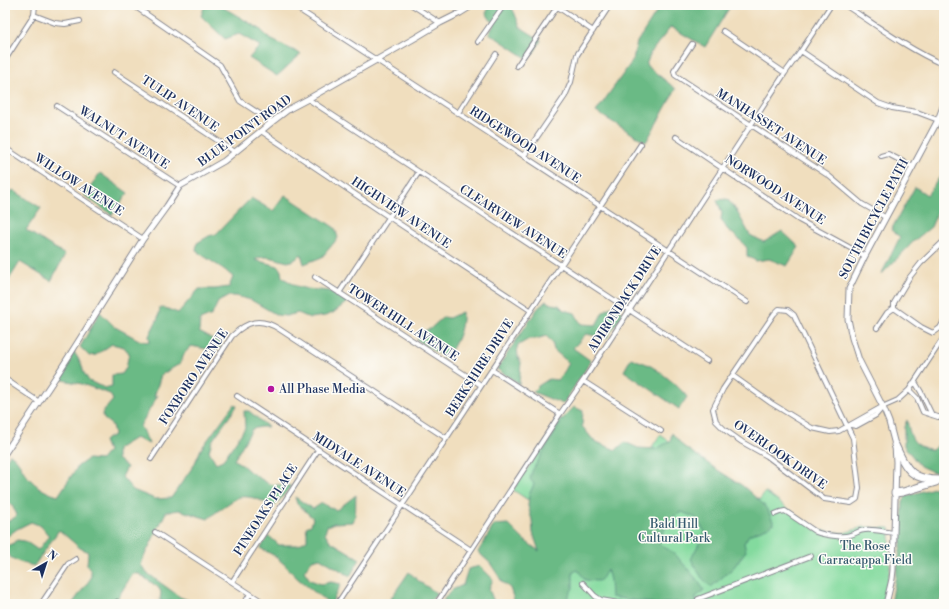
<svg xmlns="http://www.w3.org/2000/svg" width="949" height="609" font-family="'Libre Bodoni',serif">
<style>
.green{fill:#83da9e;stroke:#4f847e}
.forest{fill:#6aba85;stroke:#427472}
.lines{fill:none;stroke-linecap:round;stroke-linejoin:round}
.minor-casing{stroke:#86868e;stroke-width:6}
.tertiary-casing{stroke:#86868e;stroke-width:7}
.trunk-casing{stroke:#86868e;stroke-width:9}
.minor{stroke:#fff;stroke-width:4}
.tertiary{stroke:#fff;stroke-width:5}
.trunk{stroke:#fff;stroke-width:7}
.poi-dot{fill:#b5179e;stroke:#fdfcf7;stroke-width:1.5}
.labels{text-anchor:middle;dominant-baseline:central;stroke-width:3;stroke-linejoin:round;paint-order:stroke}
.street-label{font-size:12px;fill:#1b2f5e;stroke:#fdfcf7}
.poi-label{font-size:12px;fill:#1b2f5e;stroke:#fdfcf7;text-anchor:start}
.park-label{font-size:12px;fill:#355a6e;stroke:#fdfcf7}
</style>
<rect width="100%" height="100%" fill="#fdfcf7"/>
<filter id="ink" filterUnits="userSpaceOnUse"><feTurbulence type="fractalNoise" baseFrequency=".025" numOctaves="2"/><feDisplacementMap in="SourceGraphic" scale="8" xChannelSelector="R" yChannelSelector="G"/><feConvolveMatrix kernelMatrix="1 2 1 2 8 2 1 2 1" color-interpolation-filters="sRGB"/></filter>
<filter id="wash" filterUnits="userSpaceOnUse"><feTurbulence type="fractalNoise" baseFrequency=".012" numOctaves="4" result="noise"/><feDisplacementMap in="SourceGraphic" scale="16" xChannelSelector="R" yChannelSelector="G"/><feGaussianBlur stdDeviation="0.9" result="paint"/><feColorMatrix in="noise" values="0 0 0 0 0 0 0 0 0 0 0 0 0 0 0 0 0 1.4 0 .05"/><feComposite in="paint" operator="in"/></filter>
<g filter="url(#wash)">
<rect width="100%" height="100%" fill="#f0debe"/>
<path class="green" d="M561,419L638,468L660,435L759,500L765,492L817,530L844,533L863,527L890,528V569L883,604H552L592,542L513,490Z"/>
<path class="forest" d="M205,5H219L260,29L270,39L301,54L277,76L249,58L260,46L239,34L225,39L201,16Z
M495,5H513L512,8L515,14L520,27L541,40L535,51L528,59L489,33L494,25L486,13L489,8Z
M661,5H731L705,47L671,27L651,52L646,65L676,89L646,142L596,112L633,60L637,42Z
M944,171V196L931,227L915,240L881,275L900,237L891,230L915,187L927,195Z
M100,173L128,193L112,215L84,195Z
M13,190L41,208L26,230L65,255L51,281L20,262L5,286V201Z
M285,195L335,228L338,238L322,257L304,264L301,254L296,259L288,262C278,260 264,253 255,260L278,266L281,271L282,277L296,286L307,289L330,291L347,302L333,313L325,316L310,318L298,313L286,316L277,315L251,300L236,296H229L218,302L212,315L200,320L199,332L222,344L217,351L191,346L184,354L181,363L161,375L154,397L158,395L140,426L148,441L149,444L135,438L117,449V459L127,467L122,477L133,490L155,499L171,498L194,465L201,449L234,404L237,406L212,441L209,451L216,463L223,460L245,428L244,411H249L268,427H261L252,429L234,460L241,464L250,472L269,484L291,486L274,507C265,502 252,495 240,497C235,498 213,514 208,519L179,510L166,512L143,559L141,565L147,573L180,597L198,604H175L172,601L165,602L160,601L161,592L158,587L139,574L133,573L114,604H72L91,578V570L87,565L88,552L80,548L59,530L34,566C23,563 5,560 5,546L12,544L17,540L25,541L38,550L49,536L41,526L31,522L17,529L5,538V523L14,518L17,515L12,505L5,500V462L10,454C19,461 19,464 24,472C33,484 43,492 58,496L78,466L88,459L101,460L108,451L104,441L106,439L114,435L112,425L104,419L102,413L113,400L110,394L82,384L63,380L60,377L74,352L81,363L84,373L89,381L105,388L112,386V375L122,374L126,368L129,353L124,347L112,344L96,355L89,356L80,347L100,312L115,327L141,341L150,342L149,336L158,318L160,308H165L178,313L199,289H215L229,287L233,277L225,270L196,251L197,243L209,236L216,234L251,198L273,211Z
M727,199L735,208L750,235L764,242L782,231L799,247L787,266L769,259L756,261L747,256V248L740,240L727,229L721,219L722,213L717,200Z
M546,301L551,304L559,305L564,310L575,313L581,324L596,325L603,312L612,306L623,313L607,338L586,334L573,348L591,361L563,404L533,392L538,386L549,379L557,380L564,372L569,363L554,350L552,342L546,336L536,339H529L517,346L518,358L521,362L519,384L497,369L538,308Z
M462,312C463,332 456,342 446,359L417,340L423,331L430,329L441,319L444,317L449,318Z
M631,358C637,361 643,362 649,365C660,371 680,387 687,397L679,409L624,371Z
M574,407L583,411L582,426L594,441L616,450L625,442L638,448L656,449L670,441L672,433L683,446L716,469L743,486L763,504L768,511L774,523L769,527L756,532L749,535L744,543L746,551L733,568L711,587L702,578L691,559L705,532L696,518L682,512L668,520L659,544L674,553L698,581L704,590L696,597V604H678L677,602L657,604L611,597L610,580L607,569C600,584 601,581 585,580L578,570L573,572V588L564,604H512L514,600L510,588L502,582L498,575L490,563L478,552L494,525L508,524L524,540L539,551L533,533L532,520L528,506L529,495L534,484L530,479L532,471L565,416Z
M907,420C911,439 912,445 932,450L944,441V472H933L920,466L904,446V427Z
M944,485V595L938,604H891L901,545L903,501L906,496Z
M356,495C355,503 357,514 353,522L334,523L327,526L325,533L330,541L360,559L350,576L320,558L312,560L304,571L310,580L321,584L331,582L341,584L331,604L318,595L297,578L285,565L275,556L260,548L269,536L279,545H298L307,540V533L306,527L311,525L313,518L297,504L295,497L313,509L322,503L335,510L338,509Z
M480,566L493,579L489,589L494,602L497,604H452L443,600L452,590L463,585L468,569Z
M409,572L420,582L438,594L426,604H387Z"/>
</g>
<g filter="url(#ink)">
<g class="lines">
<g class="minor-casing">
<path id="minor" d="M133,5L220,65L240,101L272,122
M292,5L458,113L747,302
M412,5L440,23
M555,5L593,31
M845,5C877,26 908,49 944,65
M34,15L55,23L65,24L80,21
M723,31L785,73
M478,42L504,5
M692,44L674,71L675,75L829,176L862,204L885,217
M801,51L878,103L892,108L917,112L938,120
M5,60L34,15L35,5
M517,66L557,7
M114,72L235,152
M308,99L419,172L707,361
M57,106L180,186
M458,113L496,54
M261,131L389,217L530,310
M676,137L799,220L865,256
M5,148L143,239
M524,156L565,96L571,82L577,55L610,5
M881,156L888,154L913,167
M944,241L921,263L909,278L894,303V308L921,327L933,333L940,328L944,321
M315,277L481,385
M339,293L419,172
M779,309L788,310L794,315L847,426L853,438L859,488L857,499L851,503L824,499L767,456L742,442L725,430L716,421L713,409L723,389L774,314Z
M877,328L887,313L894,308
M492,370L560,414
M733,376L771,403L812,428L830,432L839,431L880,408L898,400L909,390L944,337
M5,379L39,402
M583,381L661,431
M915,382L921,392L932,415
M909,390L917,398L923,412L938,417H944
M237,396L471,550
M851,425L856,426L876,415L883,407
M151,459L232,336C247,321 260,317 279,329L446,438
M775,514L780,512L785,511L816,532C823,535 843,538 850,535C855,534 860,530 865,530C874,529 885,532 894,533
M155,532L266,604
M232,582L318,450
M583,583L595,596L601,600L624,604
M698,599L811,556
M117,602L120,604
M41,604L68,564L76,559
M244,604L250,594
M337,604C439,451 539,297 641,144
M436,604L560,414L583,381L785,73L801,51L831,5"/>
</g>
<g class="tertiary-casing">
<path id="tertiary" d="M5,453L57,375L143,239L167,206L180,186L224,161L261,131L272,122L289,109L308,99L415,38L440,23L460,13L473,5
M886,604L892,579L893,570L896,462L895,445L889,422L883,407L859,360L852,338L848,319L849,289L865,256L938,120L944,104"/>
</g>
<g class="trunk-casing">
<path id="trunk" d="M895,445C907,471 912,481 944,480
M895,493L903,492L936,482
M943,604L944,603"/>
</g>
<use href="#minor" class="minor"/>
<use href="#tertiary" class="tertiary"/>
<use href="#trunk" class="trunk"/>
</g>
</g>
<circle class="poi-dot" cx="271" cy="389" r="4"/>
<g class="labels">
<g class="street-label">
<text transform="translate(180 104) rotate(34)">TULIP AVENUE</text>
<text transform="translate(771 127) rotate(33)">MANHASSET AVENUE</text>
<text transform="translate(245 131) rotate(-36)">BLUE POINT ROAD</text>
<text transform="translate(124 138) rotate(33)">WALNUT AVENUE</text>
<text transform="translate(525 145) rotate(33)">RIDGEWOOD AVENUE</text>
<text transform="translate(79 185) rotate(33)">WILLOW AVENUE</text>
<text transform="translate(775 190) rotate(33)">NORWOOD AVENUE</text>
<text transform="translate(401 213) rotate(34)">HIGHVIEW AVENUE</text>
<text transform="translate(874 219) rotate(-62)">SOUTH BICYCLE PATH</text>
<text transform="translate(513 222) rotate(33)">CLEARVIEW AVENUE</text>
<text transform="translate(625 299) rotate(-57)">ADIRONDACK DRIVE</text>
<text transform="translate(403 323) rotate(33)">TOWER HILL AVENUE</text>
<text transform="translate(480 368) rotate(-57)">BERKSHIRE DRIVE</text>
<text transform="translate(194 377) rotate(-56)">FOXBORO AVENUE</text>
<text transform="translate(780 455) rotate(35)">OVERLOOK DRIVE</text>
<text transform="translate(359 465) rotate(33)">MIDVALE AVENUE</text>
<text transform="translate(266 510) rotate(-57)">PINEOAKS PLACE</text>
</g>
<g class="poi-label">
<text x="279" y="389">All Phase Media</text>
</g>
<g class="park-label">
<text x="674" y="524">Bald Hill<tspan x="674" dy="14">Cultural Park</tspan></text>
<text x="865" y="546">The Rose<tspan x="865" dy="14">Carracappa Field</tspan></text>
</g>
</g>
<rect width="949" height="609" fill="none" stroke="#fdfcf7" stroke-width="20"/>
<g transform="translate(46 563) rotate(39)" stroke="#fdfcf7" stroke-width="3" paint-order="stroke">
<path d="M0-3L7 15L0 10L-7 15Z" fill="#1b2f5e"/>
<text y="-6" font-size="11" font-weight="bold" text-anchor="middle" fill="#1b2f5e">N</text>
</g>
</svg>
